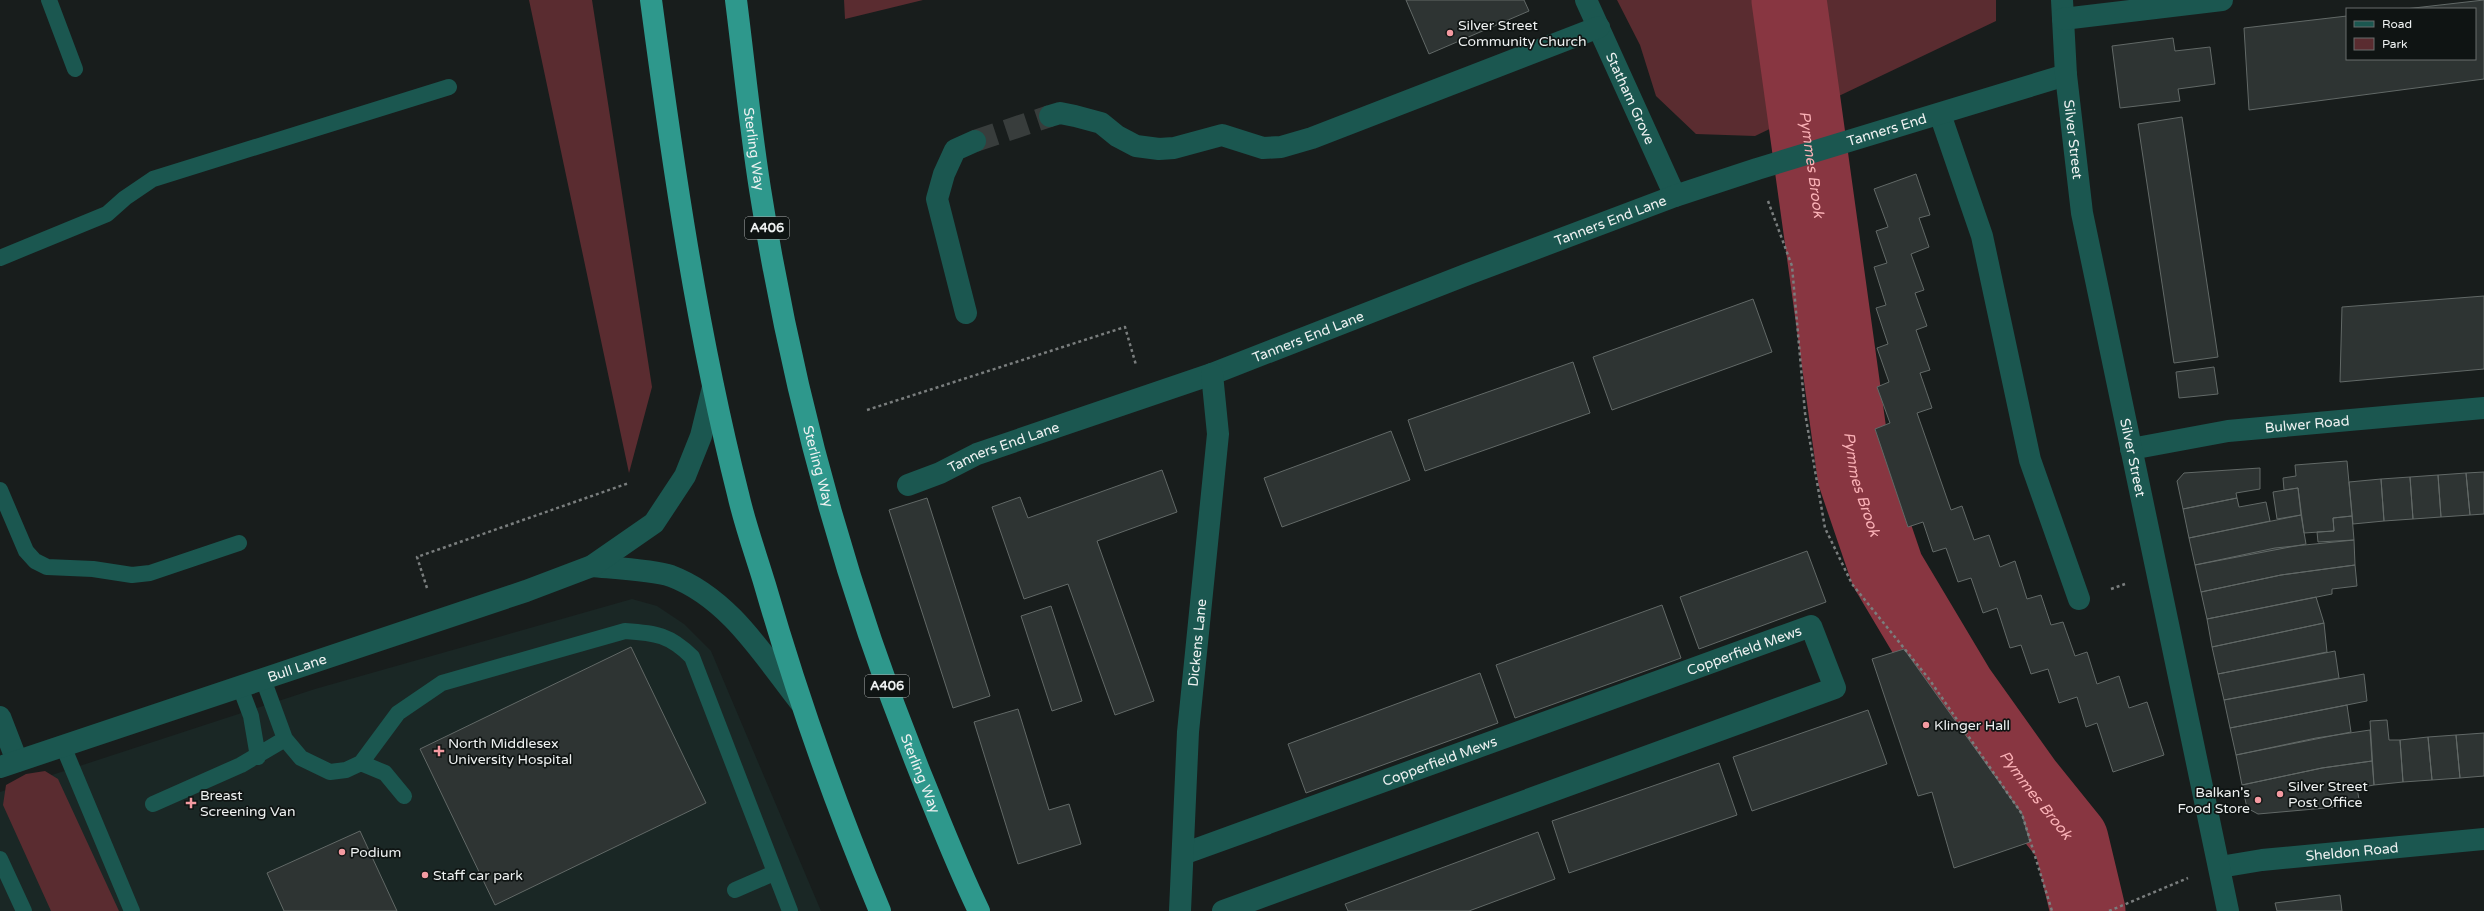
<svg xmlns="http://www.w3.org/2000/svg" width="2484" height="911" font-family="'Varela Round',sans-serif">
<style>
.built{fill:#1a2725}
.green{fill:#5a2c30}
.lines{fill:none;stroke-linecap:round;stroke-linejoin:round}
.river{stroke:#883641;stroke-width:75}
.building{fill:#2e3433;stroke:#626967}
.minor-tunnel{stroke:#383d3c;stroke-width:22;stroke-dasharray:22 11;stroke-linecap:butt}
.path{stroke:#7a7e7e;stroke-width:2.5;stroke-dasharray:3 3;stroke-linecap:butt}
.service{stroke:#1b5750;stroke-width:16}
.minor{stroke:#1b5750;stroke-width:22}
.tertiary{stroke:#1b5750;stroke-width:22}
.trunk{stroke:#2e988c;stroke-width:22}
.poi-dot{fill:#f49aa1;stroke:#0f1413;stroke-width:1.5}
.labels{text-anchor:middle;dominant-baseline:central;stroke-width:3.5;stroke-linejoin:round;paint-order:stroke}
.shield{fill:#0f1413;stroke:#abafae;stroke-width:1}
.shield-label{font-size:13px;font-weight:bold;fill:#eef1f1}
.poi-label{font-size:14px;fill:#eef1f1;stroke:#0f1413;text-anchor:start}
.street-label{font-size:14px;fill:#eef1f1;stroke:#0f1413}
.water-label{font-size:15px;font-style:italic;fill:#fab1b6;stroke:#0f1413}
</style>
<rect width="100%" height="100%" fill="#181d1c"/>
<path class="built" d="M632,599L657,606L684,624L711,651L821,911H0V792L315,689Z"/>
<path class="green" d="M529,0H592L652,387L629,473Z
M844,0H923L845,19Z
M1617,0H1996V21L1755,136L1696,134L1656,96L1640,45Z
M45,771L58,779L119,911H51L3,805L6,785L26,774Z"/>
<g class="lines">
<path class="river" id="s1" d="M1789,0L1855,476L1887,570L1958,689L2025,783L2071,840L2088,911"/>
</g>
<path class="building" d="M1406,0H1524L1529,11L1429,54Z
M2484,0V79L2249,110L2244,28L2347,16V59H2475V9H2405Z
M2173,38L2175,51L2210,47L2215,84L2178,89L2180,101L2120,108L2112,46Z
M2182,117L2218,357L2174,363L2138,124Z
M1916,174L1930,215L1919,218L1929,247L1911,254L1924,290L1915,293L1927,326L1916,330L1930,370L1920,373L1932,408L1917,413L1951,510L1962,506L1974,540L1989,535L2000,567L2015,561L2027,599L2041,595L2051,625L2063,622L2075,656L2087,652L2097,684L2119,676L2129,708L2147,702L2164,755L2113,772L2097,723L2086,727L2077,697L2059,703L2048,669L2031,674L2021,645L2010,648L1997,608L1983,613L1971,578L1958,582L1946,548L1933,552L1923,522L1908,527L1875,429L1890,423L1877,387L1889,382L1877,348L1888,344L1876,308L1886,305L1874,267L1887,263L1876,231L1888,227L1874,189Z
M2484,296V369L2340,382L2342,307Z
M1753,299L1772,352L1612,410L1593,357Z
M1573,362L1590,413L1425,471L1408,420Z
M2214,367L2218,394L2179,398L2176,372Z
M1391,431L1410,480L1282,527L1264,478Z
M2347,461L2352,516L2333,518L2334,531L2304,533L2298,488L2284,490L2283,478L2296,476L2295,465Z
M2260,468V489L2236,493L2237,498L2183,509L2177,481L2184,473Z
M1162,470L1177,512L1097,541L1154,701L1115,715L1068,584L1024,599L992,507L1020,497L1028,518Z
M2484,472V514L2470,515L2466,473Z
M2466,473L2470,515L2441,517L2438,475Z
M2438,475L2441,517L2413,519L2410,477Z
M2410,477L2413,519L2384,521L2381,479Z
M2381,479L2384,521L2353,524L2349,482Z
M2298,488L2301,515L2277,519L2273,492Z
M927,498L990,696L953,708L889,510Z
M2237,498L2239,507L2266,502L2270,521L2189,538L2183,509Z
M2301,515L2306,544L2195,565L2189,538Z
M2352,516L2354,540L2318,542L2317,532L2334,531L2333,518Z
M2354,540L2355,565L2281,575L2201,592L2195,565L2275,548Z
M1807,551L1826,602L1699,649L1680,597Z
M2355,565L2357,586L2332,589V594L2207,619L2201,592L2281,575Z
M2316,597L2324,623L2212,647L2207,619Z
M1662,605L1681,658L1515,718L1496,665Z
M1051,606L1082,701L1052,711L1021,616Z
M2324,623L2327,652L2218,674L2212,647Z
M631,647L706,803L495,905L420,749Z
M1904,649L2022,814L2030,842L1954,868L1932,792L1918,796L1872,659Z
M2335,651L2339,678L2224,700L2218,674Z
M1480,673L1498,723L1306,793L1288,744Z
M2364,674L2367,701L2230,728L2224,700Z
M2347,705L2351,732L2236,755L2230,728Z
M1018,709L1049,810L1069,804L1081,844L1018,864L974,722Z
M1868,710L1887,764L1752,811L1733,757Z
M2387,720L2389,740H2400L2403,782L2374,785L2370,721Z
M2370,730L2372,761L2322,768L2242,785L2236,755L2316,738Z
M2484,733V776L2460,778L2456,735Z
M2456,735L2460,778L2432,780L2428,737Z
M2428,737L2432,780L2403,782L2400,740Z
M2372,761L2374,785L2357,788L2360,805L2258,814L2247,808L2242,785L2322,768Z
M1719,763L1737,815L1569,873L1552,821Z
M360,831L397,911H284L267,873Z
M1538,832L1555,879L1469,911H1348L1345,904Z
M2340,895L2342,911H2277L2275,903Z"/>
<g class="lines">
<path class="minor-tunnel" d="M975,141L1050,116"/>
<path class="path" d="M1768,201L1792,266L1805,413L1825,528L1852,584L1929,679L2022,814L2052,911
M867,410L1125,327L1136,365
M427,588L417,557L629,483
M2111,589L2125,584
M2109,911L2188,878"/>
<path class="service" d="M49,0L75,69
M0,258L107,214L125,198L153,179L449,87
M0,490L26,551L35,561L47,567L93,569L132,575L150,573L239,543
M263,679L285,739L301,758L330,772L346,770L361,763L398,713L442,683L625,631C656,633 670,635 692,657L790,911
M240,687L251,716L258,757
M63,746L132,911
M361,763L385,773L404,796
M153,804L241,765L285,739
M0,859L24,911
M735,890L774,873"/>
<g class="minor">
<path id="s2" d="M1586,0L1675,196"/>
<path d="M1940,114L1982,236L2030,460L2079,599"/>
<path d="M1050,116L1060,113L1075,116L1101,123L1117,136L1136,146L1159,149L1174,148L1222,135L1263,148L1281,147L1312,138L1599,27"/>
<path d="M966,313L937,199L944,174L955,150L975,141"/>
<path id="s3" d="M2131,449L2228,431L2484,408"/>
<path id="s4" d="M908,485L940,473L977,454L1212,374L1468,274L1675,196L1757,169L2066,75"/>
<path d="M0,717L17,761"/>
<path id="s5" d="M1183,854L1811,626L1835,688L1223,911"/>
<path id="s6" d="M2220,867L2262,860L2484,839"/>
<path id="s7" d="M1180,911L1188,732L1218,434L1212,374"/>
</g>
<g class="tertiary">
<path id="s8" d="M2062,0L2066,75L2082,213L2228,911"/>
<path d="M2063,19L2222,0"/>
<path d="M592,566C613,568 653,570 671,576C729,598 763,655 800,702"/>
<path id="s9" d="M0,767L526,591L592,566L654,523L685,476L701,436L713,387"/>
</g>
<g class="trunk">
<path d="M651,0C673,166 697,332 738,494C745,525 756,555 765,585C797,696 835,804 880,911"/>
<path id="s10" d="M736,0C744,63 750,126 760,189C792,392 846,590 923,780C941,824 958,868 979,911"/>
</g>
</g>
<g class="poi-dot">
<circle cx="1450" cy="33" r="4"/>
<circle cx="1926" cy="725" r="4"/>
<path d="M437 745h4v4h4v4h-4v4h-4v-4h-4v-4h4z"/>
<circle cx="2280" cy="794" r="4"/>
<circle cx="2258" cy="800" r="4"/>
<path d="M189 797h4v4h4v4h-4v4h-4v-4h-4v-4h4z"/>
<circle cx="342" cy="852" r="4"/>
<circle cx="425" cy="875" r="4"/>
</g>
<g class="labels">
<g class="shield">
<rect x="745" y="217" width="44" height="22" rx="3"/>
<rect x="865" y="675" width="44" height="22" rx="3"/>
</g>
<g class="shield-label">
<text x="767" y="228">A406</text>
<text x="887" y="686">A406</text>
</g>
<g class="poi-label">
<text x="1458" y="25">Silver Street<tspan x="1458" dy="16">Community Church</tspan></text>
<text x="1934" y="725">Klinger Hall</text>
<text x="448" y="743">North Middlesex<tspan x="448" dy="16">University Hospital</tspan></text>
<text x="2288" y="786">Silver Street<tspan x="2288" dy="16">Post Office</tspan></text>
<text x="2250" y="792" text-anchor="end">Balkan's<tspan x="2250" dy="16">Food Store</tspan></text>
<text x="200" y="795">Breast<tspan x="200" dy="16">Screening Van</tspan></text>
<text x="350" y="852">Podium</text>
<text x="433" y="875">Staff car park</text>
</g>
<g class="street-label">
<text stroke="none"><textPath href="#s2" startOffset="108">Statham Grove</textPath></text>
<text stroke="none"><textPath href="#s4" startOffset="1042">Tanners End</textPath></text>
<text stroke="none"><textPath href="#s8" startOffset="140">Silver Street</textPath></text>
<text stroke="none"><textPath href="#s10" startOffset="150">Sterling Way</textPath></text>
<text stroke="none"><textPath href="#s4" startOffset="751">Tanners End Lane</textPath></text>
<text stroke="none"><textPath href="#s4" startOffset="427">Tanners End Lane</textPath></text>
<text stroke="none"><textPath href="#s3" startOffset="178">Bulwer Road</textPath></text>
<text stroke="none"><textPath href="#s4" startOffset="103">Tanners End Lane</textPath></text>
<text stroke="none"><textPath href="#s8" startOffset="464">Silver Street</textPath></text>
<text stroke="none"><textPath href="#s10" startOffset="474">Sterling Way</textPath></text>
<text stroke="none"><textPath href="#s7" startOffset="269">Dickens Lane</textPath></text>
<text stroke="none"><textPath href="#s5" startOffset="597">Copperfield Mews</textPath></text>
<text stroke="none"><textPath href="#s9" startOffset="313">Bull Lane</textPath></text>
<text stroke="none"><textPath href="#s5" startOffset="273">Copperfield Mews</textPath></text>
<text stroke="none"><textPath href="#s10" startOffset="798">Sterling Way</textPath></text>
<text stroke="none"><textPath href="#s6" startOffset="133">Sheldon Road</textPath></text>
</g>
<g class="water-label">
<text stroke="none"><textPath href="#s1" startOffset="166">Pymmes Brook</textPath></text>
<text stroke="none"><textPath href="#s1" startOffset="490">Pymmes Brook</textPath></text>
<text stroke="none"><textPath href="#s1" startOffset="850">Pymmes Brook</textPath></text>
</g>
</g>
<rect x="2346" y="8" width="130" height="52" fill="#0f1413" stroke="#686c6c"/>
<rect x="2354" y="21" width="20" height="6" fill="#1b5750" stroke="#686c6c"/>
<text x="2382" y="28" font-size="12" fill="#eef1f1">Road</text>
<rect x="2354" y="38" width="20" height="12" fill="#5a2c30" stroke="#686c6c"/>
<text x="2382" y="48" font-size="12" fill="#eef1f1">Park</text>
</svg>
